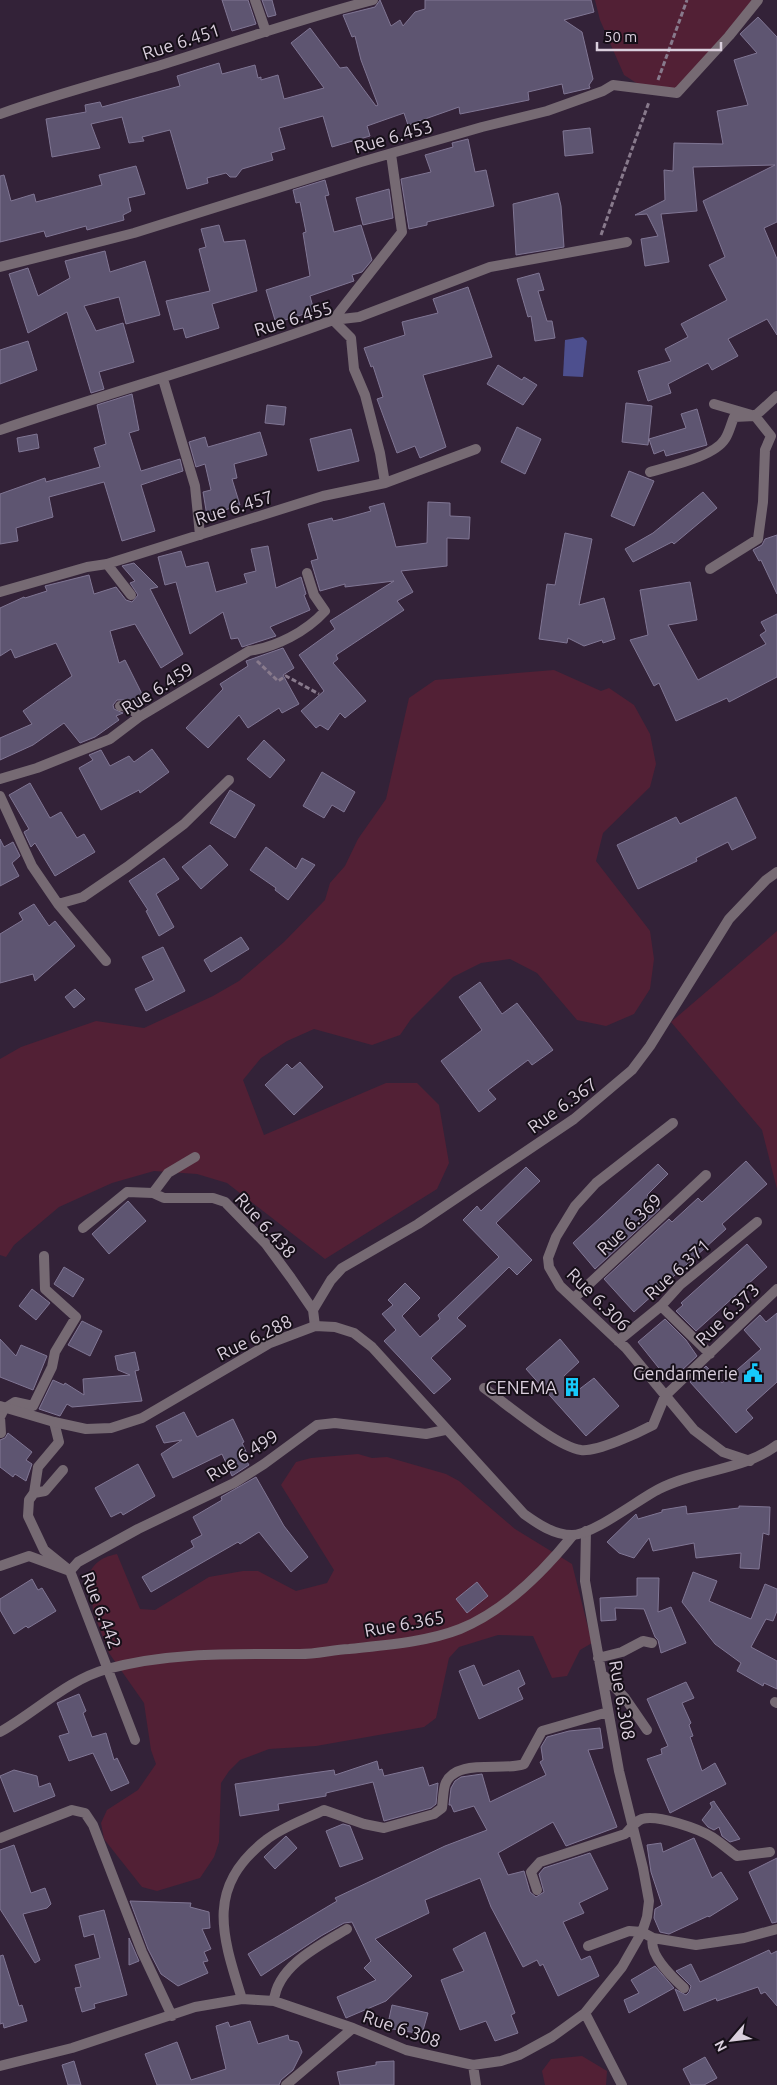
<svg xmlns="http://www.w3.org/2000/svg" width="777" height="2085" font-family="Ubuntu,sans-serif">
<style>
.green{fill:#522035}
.water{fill:#4d4f8e}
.building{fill:#5e5571;stroke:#807694}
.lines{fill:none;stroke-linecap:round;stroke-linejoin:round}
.path{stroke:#887a8c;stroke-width:3;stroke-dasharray:5 2.5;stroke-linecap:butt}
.minor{stroke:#766a73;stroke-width:10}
.tertiary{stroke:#766a73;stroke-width:10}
.labels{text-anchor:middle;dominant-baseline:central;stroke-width:4;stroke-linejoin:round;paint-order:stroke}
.street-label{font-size:18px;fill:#dacfdd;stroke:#160f18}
.poi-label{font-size:18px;fill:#dacfdd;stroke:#160f18;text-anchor:end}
</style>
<rect width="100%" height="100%" fill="#332238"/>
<path class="green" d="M595,0H763L742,19L675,91L638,84L624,75L600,20Z
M554,670L601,691L609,688L634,705L650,734L656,764L650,787L603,833L596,861L650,931L654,959L650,989L634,1014L606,1026L577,1020L537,973L510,959L481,963L453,977L411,1019L400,1035L372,1045L314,1029L287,1041L261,1058L243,1080L264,1135L386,1083H417L439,1105L449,1163L437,1189L325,1259L227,1183L197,1174L154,1171L112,1183L59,1207L14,1245L6,1257L0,1255V1059L21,1047L96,1021L144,1028L213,996L239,981L284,942L325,900L330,883L345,866L358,839L386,799L409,698L435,680Z
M777,931V1189L762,1130L671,1022Z
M358,1454L372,1458L387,1457L446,1474L459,1481L515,1529L572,1564L592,1643L580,1650L567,1676L552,1678L533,1636L498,1635L459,1647L449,1658L436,1718L424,1727L316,1746L269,1749L240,1760L229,1771L221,1783L219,1842L214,1857L200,1878L157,1891L142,1887L104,1839L101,1823L107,1810L138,1790L156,1764L151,1750L144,1703L109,1653L93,1611L92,1595L85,1583C92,1565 98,1558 117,1554L140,1609L155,1610L209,1577L243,1571H258L296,1591L327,1583L334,1570L281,1485L296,1462L311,1458Z
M582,2056L607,2071L606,2085H545L542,2071L551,2059Z"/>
<path class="water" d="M583,337L587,341L583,377L563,376L565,340Z"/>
<path class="building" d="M222,0H248L256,24L232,31Z
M262,0H272L276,15L268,17Z
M380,0L391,26L400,20L403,26L415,12L425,9V0H591L594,12L564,20L582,32L593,79L589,85L590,88L564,94L562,84L528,92L529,100L460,114L459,107L408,125L404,113L367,126L370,136L332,147L323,116L279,128L285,149L271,153L273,160L242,169L236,177H230L226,173L207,178L208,183L187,189L170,130L142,137L144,141L129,143L122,117L91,124L100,148L52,157L46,119L86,112L85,105L100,102L102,107L180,86L177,76L219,63L222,74L255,65L258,78L261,77V80L278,75L284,99L324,88L291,43L310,28L340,68L347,67L376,106L378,105L361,60L355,36L352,37L343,15L375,7Z
M758,17L777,37V222L764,228L777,259V335L767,319L728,339L738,356L712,370L708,363L668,384L671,393L648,401L638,371L671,361L665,349L688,337L681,324L727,300L709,265L725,257L703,201L775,165L693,167L697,211L661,214L669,262L645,266L641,239L658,236L647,214L635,215L665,200L664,170L673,171L674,143L723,144L717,111L748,105L734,60L757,53L740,34Z
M590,128L593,153L565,156L563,131Z
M468,139L475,172L486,170L494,206L427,222V225L409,229L401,179L431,172L425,155L453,147L452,143Z
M136,166L145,194L128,198L131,211L123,215L124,220L87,230L86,226L46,237L44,231L0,242V176L4,175L11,201L34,194L36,202L102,185L99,175Z
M325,180L329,195L325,196L334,232L361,225L372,260L362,272L352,275L354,281L310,296L314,311L282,321L281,318L275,320L266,290L310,276L303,233L306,232L300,202L296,203L293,190Z
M389,189L393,218L363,225L356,198Z
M558,193L561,206L564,247L516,255L513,204Z
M219,225L224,242L245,240L257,291L212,304L219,328L186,338L183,328L174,330L166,301L210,291L199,249L206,247L201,229Z
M105,251L110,272L145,261L160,315L126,324L119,297L84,306L96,331L123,323L134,362L99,372L104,389L91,393L67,312L28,333L9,274L28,268L38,296L70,278L65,261Z
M539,273L544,290L538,291L547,321H552L555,338L535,341L531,316L528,317L517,279Z
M468,287L492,357L423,375L446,447L420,458L415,446L397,453L377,399L383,397L373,366L371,367L364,348L405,335L402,322L438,313L433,299Z
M28,341L37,370L0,384V350Z
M498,365L522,380L524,377L537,385L523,405L487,384Z
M132,394L139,430L129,433L141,471L180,459L183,471L141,485L155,531L122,541L104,482L49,497L53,517L16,528L18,541L0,544V494L45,478L46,482L100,467L94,448L106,444L97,405Z
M626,403L652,406L648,445L622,442Z
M267,405L286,407L284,425L265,423Z
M697,409L707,445L666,456L664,450L654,454L649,439L686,428L681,414Z
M517,427L541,439L525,474L501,462Z
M351,429L359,461L318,471L310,439Z
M260,432L267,455L234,464L237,478L232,479L240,505L207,516L203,492L211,490L205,464L196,467L189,442L205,437L208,447Z
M37,434L39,448L19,452L17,438Z
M629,471L654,481L634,526L611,516Z
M703,492L717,508L674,544L672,542L633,562L625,549L653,533Z
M428,502L450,503V516L470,517L469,539L447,538V566L401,571L413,592L397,601L404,610L336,655L338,659L333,663L366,701L345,718L340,713L328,730L320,725L316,728L301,711L324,691L299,655L335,629L330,621L394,581L345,587V584L320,591L311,561L318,559L308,524L332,518L333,521L342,519L371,511L369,507L384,503L396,547L427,543Z
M565,533L592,539L579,605L604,598L615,639L603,643L602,640L584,646L568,638L567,643L539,639L547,584L555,585Z
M777,535V594L761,560L759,561L753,550L762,545L765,539Z
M268,546L276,588L301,577L306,594L304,595L310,610L270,627L276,636L242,647L238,638L231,639L223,612L190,634L176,582L165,585L158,557L181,551L186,567L208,562L216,592L247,583L244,574L256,571L251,549Z
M134,563L158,587L150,589L183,654L161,668L135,624L110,631L119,663L125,660L146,702L138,706L131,700H117L113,705L114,709L123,713L116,716L119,720L95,737L80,743L64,723L33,745L0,760V738L32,724L23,711L72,676L56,643L15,658L11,649L0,656V608L24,597L25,598L47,591L45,586L89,575L94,594L116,587L126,600L132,602L138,595L130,583L135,581L122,566Z
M690,582L697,620L668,625L698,680L766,644L760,635L766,631L761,622L777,614V677L729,702L727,698L676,721L659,683L654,686L630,640L648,635L640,590Z
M283,648L294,668L283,675L299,704L282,713L279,708L248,728L239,715L208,748L186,728L223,689L220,684L248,666L246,661Z
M264,740L285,760L270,778L247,759Z
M152,749L169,772L140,793L139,790L101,810L79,768L93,760L89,755L101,750L110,766L129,756L134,762Z
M322,772L355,792L344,812L332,805L324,818L303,806Z
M30,783L50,818L61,812L77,838L84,834L95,852L55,876L35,843L31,847L24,832L29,829L9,795Z
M230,790L255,805L235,838L210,823Z
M736,797L756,838L732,850L728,842L696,858L697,861L638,889L617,845L676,817L680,824Z
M0,839L4,847L13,842L20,856L12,863L19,876L0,886Z
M210,845L228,865L201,889L182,867Z
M266,847L296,869L302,858L315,865L288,900L275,890L276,888L250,870Z
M164,858L179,879L156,894L174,927L159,936L146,911L148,910L129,881Z
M34,904L49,926L55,921L75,946L35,981L33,974L0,983V934L23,920L19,913Z
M241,937L249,949L211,972L204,960Z
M163,947L185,991L146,1011L135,989L154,980L142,957Z
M480,982L502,1014L517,1003L553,1050L532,1065L528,1060L488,1090L496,1099L479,1112L441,1061L482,1030L459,997Z
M75,989L85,999L74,1008L65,997Z
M300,1062L323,1087L294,1115L265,1085L287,1064L292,1069Z
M746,1161L767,1184L722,1224L726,1229L634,1312L604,1279L669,1219L672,1222L698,1198L702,1202Z
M658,1164L668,1174L647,1195L660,1209L595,1269L573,1243Z
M526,1167L540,1181L496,1223L532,1260L517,1275L509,1267L457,1318L466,1326L431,1358L451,1379L434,1394L384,1341L396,1330L382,1314L393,1305L388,1300L405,1283L420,1298L402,1316L420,1337L440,1319L438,1315L499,1257L463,1220L477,1206L481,1211Z
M128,1201L146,1221L109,1254L92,1234Z
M747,1244L767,1267L696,1331L676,1311L683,1305L681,1303Z
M64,1267L84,1279L73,1297L54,1284Z
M32,1289L50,1303L36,1320L19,1306Z
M777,1313V1382L746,1410L753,1418L736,1433L690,1382L706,1366L722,1383L761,1349L744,1330L760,1315L766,1322Z
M665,1319L686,1340L697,1356L681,1371L678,1368L666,1377L638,1342Z
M82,1321L102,1331L90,1356L68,1345Z
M0,1339L16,1356L21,1345L47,1356L33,1390L0,1377Z
M560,1339L579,1362L564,1376L577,1391L594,1378L619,1406L586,1436L526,1369Z
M135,1352L139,1370L135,1371L142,1401L72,1407L67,1404L60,1416L39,1409L53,1380L64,1385L65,1383L84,1395L83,1379L130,1375L118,1370L115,1356Z
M184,1412L197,1437L233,1419L244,1442L242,1443L249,1458L246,1460L249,1465L232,1476L222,1454L173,1478L161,1454L182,1440L164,1443L156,1426Z
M8,1433L32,1452L26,1460L32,1464L26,1481L15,1474L13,1477L0,1467V1440L5,1438Z
M138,1464L155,1496L123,1515L121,1512L111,1517L95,1488Z
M256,1477L284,1526L308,1557L291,1572L259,1532L240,1544L238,1542L151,1592L142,1577L194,1547L191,1541L202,1535L193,1517L222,1500L221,1497Z
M686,1506L687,1514L739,1508V1506L770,1507L769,1535L763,1533L759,1569L740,1568L741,1553L696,1558L694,1543L653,1551L649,1538L634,1558L619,1553L607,1542L636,1514L638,1519L662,1512V1510Z
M693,1572L717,1581L709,1601L751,1619L765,1584L777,1589V1611L773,1621L766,1619L751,1647L777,1661V1689L764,1683L763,1686L737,1671L741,1663L715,1644L682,1602Z
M637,1578H659L658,1612L671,1607L686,1643L661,1653L658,1640L655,1637L644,1609L615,1608L616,1620L601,1621L600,1598L637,1596Z
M32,1579L38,1590L42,1588L56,1611L28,1628L26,1626L14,1634L0,1610V1599Z
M477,1582L488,1596L467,1613L456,1599Z
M474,1665L483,1686L519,1670L525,1684L518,1688L523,1699L479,1719L459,1671Z
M686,1682L694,1698L682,1703L691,1723L689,1725L693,1736L690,1737L702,1771L715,1763L726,1784L670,1813L647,1759L662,1754L661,1749L668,1746L647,1699Z
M79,1694L86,1711L83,1713L92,1737L106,1733L114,1760L117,1758L129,1783L111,1791L93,1753L69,1761L59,1736L69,1733L57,1703Z
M600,1728L603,1748L588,1750L617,1827L566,1846L553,1822L498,1853L508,1875L524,1871L530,1892L536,1897L544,1892L539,1874L544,1868L590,1853L608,1889L579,1903L584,1913L563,1922L581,1960L590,1956L599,1976L558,1996L543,1964L540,1966L537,1960L523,1967L491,1907L480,1878L425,1900L429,1913L375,1939L412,1976L386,2001L346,2018L337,1997L376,1980L364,1968L371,1961L352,1922L344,1923L321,1936L261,1976L248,1954L337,1901L335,1898L445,1846L487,1830L474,1806L454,1812L451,1805H449L451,1788L455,1781L461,1777L482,1774L490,1802L546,1775L540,1762L543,1760L541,1747L547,1737L569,1731Z
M377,1761L379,1770L382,1769L384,1776L423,1767L429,1786L438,1783L436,1804L431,1808L384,1821L373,1782L326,1793V1796L278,1804L279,1810L240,1816L235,1784L334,1770L335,1775Z
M14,1770L37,1776L39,1787L50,1783L55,1796L14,1812L0,1776Z
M714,1801L715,1803L740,1839L730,1842L722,1836L719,1827L714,1830L708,1827L702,1820L712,1807L710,1803Z
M343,1824L350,1826L363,1859L340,1867L326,1831Z
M286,1836L297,1848L275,1869L264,1857Z
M694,1838L712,1878L721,1872L738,1899L709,1917L708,1916L669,1934L660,1932L654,1918L655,1909L662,1905L651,1872L647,1845L661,1843L663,1852Z
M14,1845L31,1893L45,1888L51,1904L47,1908L23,1914L40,1960L35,1963L0,1909V1850Z
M777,1858V1922L772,1923L749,1872Z
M130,1901L191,1903L190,1907L209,1912L210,1928L202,1929L211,1949L204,1952L208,1961L203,1962L208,1973L178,1986L161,1974L148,1949Z
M104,1910L127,1995L94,2004L95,2008L82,2012L75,1988L81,1987L75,1965L100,1958L94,1934L84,1937L79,1916Z
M485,1932L515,2013L511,2015L518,2033L495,2041L486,2021L460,2030L441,1980L464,1971L453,1949Z
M129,1938L139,1961L129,1965Z
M769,1950L771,1954L777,1951V2006L765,1992L761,1994L758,1987L717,2001L716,1998L684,2011L675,1989L686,1995L689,1992L691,1986L676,1971L691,1964L700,1982Z
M3,1955L19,2006L22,2005L27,2021L4,2028L3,2023L0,2024V1956Z
M655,1966L674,1988L629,2013L624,2000L639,1993L631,1980Z
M392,2005L428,2013L422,2034L387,2028Z
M250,2021L258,2044L288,2035L289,2040L298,2042L302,2052L293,2070L281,2080L279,2085H157L145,2054L177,2042L191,2080L226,2069L216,2026L228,2022L230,2027Z
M705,2057L717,2078L704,2085H691L683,2069Z
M74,2061L81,2085H68L62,2065Z
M394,2061V2085H340L337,2072L376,2065V2062Z"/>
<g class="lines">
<path class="path" d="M658,80L687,0
M601,235L649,102
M257,661L278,681L286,676L319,694"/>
<path class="minor" d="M255,0L266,32
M0,114C53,95 107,81 161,65C231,43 301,19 373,0
M0,267L134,233L361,162L482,127L547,111L603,91L613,85L677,93L729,36L758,0
M163,379L195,486L200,535
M0,430C111,392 223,361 333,320L359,317L490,267L627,242
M650,472C669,466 714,457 725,439C729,433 731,424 734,417L755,416L777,396
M385,483L380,453L365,395L354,369L351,338L333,320L402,232L391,154
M107,564L131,595
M710,569L758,539L763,502L765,450L771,436L755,416L714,404
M0,592L87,567L107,564L323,496L385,483L476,449
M120,706L130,707L139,717
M0,779L37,768L110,739L139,717L249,651C276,647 306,632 325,611L314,595L307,573
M0,796L32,866L58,904L106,961
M58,904L83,897L127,867L184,824L229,780
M673,1123L596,1183L575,1206L556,1237L548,1258L549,1267L560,1286L626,1348L694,1430L723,1452L750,1461
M153,1193L168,1173L195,1157
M83,1228L127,1192L153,1193L164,1198H213L225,1202L266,1244L291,1278L313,1310L315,1326
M574,1298L706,1175
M661,1306L710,1354
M313,1310L331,1280L342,1268L418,1224L574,1119L632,1070L650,1046L729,919L766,880L777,872
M618,1341L661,1306L680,1285L757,1222
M484,1388C507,1404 555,1446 581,1450C597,1452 638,1433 653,1425L665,1396L777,1289
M0,1417L4,1409L15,1402L33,1406L52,1367L55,1352L76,1317L45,1289L44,1256
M0,1417L1,1433
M54,1422L59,1442L38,1467L34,1493L29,1500L28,1516L44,1550L70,1571L135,1740
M34,1493L45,1491L63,1470
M0,1566L29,1556L70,1571L78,1562L138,1529L234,1483L264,1464L317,1425L335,1423L426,1434L445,1430
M598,1658L622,1652L643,1641L652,1643
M602,1674L625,1698L647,1730
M775,1702L777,1703
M0,1732C36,1712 67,1680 107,1669C169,1652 233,1654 296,1654C313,1655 331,1650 349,1649C385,1645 427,1642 460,1629C504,1611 544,1571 573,1535
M0,1838L72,1810L85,1813L93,1825L142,1952L172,2016
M537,1890L531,1872L540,1862L625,1834C631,1829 634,1822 642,1819C657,1814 699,1829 712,1837C721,1843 729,1850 737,1856L770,1852
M653,1938C648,1954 672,1977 684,1988
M588,1946L629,1931L642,1932L653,1938L696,1945L744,1938L777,1929
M242,1999C222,1935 205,1887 266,1840C282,1827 306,1819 324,1810L364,1824L384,1828L434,1814L442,1808C443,1800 443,1792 445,1785C454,1757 504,1772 524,1764L542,1731L608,1712
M274,2001C277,1966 320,1945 347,1929
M585,2013L622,2085
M473,2065L476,2085
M0,2066L72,2048L195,2007L242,1999L274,2001L353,2028L406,2050L473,2065L501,2061L519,2055L552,2037L585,2013L622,1967L642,1932L647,1917L649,1901L643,1868L619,1771L585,1581L586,1531
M286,2085L353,2028"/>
<path class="tertiary" d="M0,1406L54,1422L86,1429L111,1428L142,1418L270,1343L315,1326L335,1327L354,1333L372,1347L524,1514C538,1524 554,1535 572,1535C593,1535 639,1499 659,1489C698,1469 742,1471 777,1445"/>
</g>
<defs>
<g id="civic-bare" transform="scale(1.5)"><path d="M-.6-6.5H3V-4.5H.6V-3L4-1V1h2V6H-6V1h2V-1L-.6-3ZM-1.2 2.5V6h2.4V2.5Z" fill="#16cafb" stroke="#160f18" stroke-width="2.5" paint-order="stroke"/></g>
<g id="building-bare" transform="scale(1.5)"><path d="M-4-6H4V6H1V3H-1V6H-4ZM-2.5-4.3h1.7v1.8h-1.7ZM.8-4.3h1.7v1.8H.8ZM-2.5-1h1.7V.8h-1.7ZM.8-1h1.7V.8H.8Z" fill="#16cafb" stroke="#160f18" stroke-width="2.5" paint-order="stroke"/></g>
</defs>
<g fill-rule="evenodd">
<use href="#civic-bare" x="753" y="1373"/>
<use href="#building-bare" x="572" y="1387"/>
</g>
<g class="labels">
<g class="street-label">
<text transform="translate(181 41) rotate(-18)">Rue 6.451</text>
<text transform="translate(393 136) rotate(-16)">Rue 6.453</text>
<text transform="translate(293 318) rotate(-17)">Rue 6.455</text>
<text transform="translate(234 507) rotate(-17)">Rue 6.457</text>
<text transform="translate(157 688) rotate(-32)">Rue 6.459</text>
<text transform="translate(562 1105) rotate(-36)">Rue 6.367</text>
<text transform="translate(629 1224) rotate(-43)">Rue 6.369</text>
<text transform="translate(266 1225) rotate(48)">Rue 6.438</text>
<text transform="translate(677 1269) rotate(-42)">Rue 6.371</text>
<text transform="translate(599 1299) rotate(45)">Rue 6.306</text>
<text transform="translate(727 1314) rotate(-44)">Rue 6.373</text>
<text transform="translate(254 1337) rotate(-26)">Rue 6.288</text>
<text transform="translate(242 1455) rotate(-32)">Rue 6.499</text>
<text transform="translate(102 1610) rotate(69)">Rue 6.442</text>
<text transform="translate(404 1623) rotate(-10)">Rue 6.365</text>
<text transform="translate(623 1700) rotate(80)">Rue 6.308</text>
<text transform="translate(402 2028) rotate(19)">Rue 6.308</text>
</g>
<g class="poi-label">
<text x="738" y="1373">Gendarmerie</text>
<text x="557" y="1387">CENEMA</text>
</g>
</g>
<g transform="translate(732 2040) rotate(242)" stroke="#160f18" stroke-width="4" paint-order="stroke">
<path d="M0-4L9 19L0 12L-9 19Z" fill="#dacfdd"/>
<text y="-8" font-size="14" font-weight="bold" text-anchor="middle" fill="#dacfdd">N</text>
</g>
<path d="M597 42v8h124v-8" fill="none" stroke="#dacfdd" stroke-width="2.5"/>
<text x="604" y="42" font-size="15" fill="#dacfdd" stroke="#160f18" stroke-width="4" paint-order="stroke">50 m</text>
</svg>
